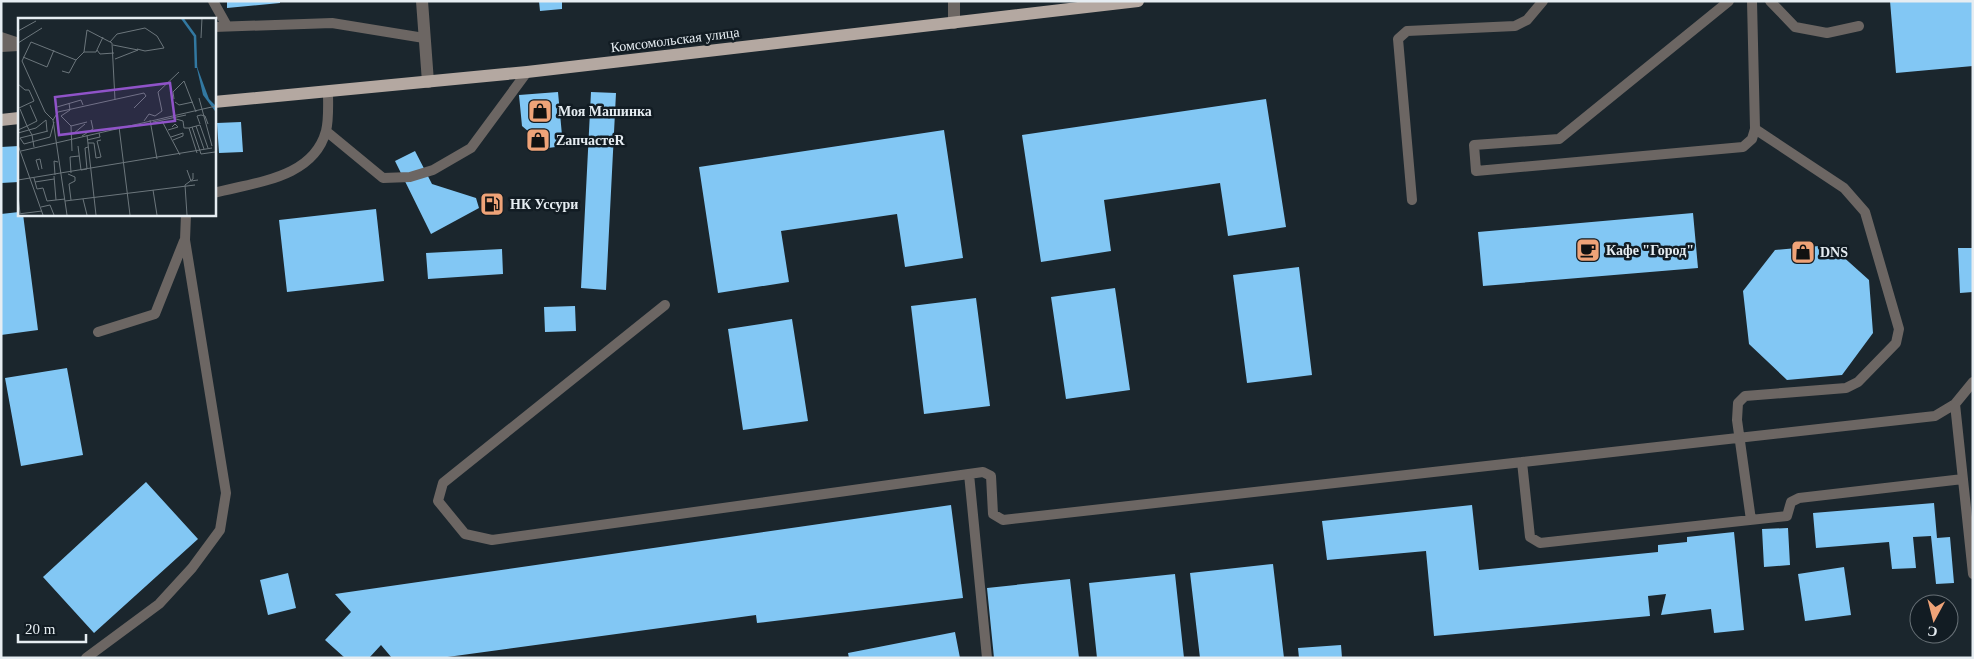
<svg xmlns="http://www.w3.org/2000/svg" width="1974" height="659" font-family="'Times New Roman',serif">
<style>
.building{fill:#82c7f4}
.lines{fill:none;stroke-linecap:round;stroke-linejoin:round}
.lane{stroke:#6c6663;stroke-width:10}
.street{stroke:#6c6663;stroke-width:12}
.primary{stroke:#b4a8a1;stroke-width:12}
.labels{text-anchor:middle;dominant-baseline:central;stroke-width:5;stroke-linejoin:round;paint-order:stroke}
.street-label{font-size:14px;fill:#e6edf2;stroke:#121c23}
.poi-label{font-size:14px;font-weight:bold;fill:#e6edf2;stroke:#121c23;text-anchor:start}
.inset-river{fill:none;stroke:#3278a1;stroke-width:2.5}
.inset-road{fill:none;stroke:#6c767c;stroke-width:1}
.view{fill:#9053c9;fill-opacity:0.15;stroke:#9053c9;stroke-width:2.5}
.inset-edge{fill:none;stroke:#e6edf2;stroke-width:2.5}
</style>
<rect width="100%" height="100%" fill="#1b262d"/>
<path class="building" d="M227,1H280V3L227,8Z
M539,1H562V9L540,11Z
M1890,1H1973V66L1896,73Z
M558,92L563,146L548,148L522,126L519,95Z
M591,92L616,93L606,290L581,288Z
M1266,99L1286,227L1228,236L1220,183L1104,200L1111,251L1041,262L1022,135Z
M241,122L243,152L219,153L217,123Z
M944,130L963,258L905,267L897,214L781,231L789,282L718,293L699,167Z
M19,146V182L1,183V147Z
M415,151L432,184L476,198L479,208L431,234L395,161Z
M376,209L384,281L287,292L279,220Z
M19,212V214H23L38,330L1,335V214Z
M1693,213L1698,268L1483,286L1478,232Z
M1830,245L1869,280L1873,333L1842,375L1787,380L1749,344L1743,291L1775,250Z
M1958,248H1973V292L1960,293Z
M502,249L503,274L428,279L426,253Z
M1299,267L1312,375L1247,383L1233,275Z
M1115,288L1130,390L1066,399L1051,297Z
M976,298L990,406L924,414L911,306Z
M575,306L576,331L545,332L544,307Z
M792,319L808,421L743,430L728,329Z
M67,368L83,455L21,466L5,378Z
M146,482L198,539L94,633L43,577Z
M1934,503L1937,538L1950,537L1954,583L1936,584L1931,536L1913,537L1916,568L1892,569L1889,542L1816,548L1813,513Z
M951,505L963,598L757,623L756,615L440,658H392L381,645L369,658H345L325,640L351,612L335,594Z
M1472,505L1479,570L1658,552V545L1687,542V537L1734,532L1744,630L1714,633L1711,609L1661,615L1666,594L1648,596L1650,616L1434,636L1426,551L1327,560L1322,521Z
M1788,528L1790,565L1764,567L1762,529Z
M1273,564L1284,658H1200L1190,573Z
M1844,567L1851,615L1805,621L1798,574Z
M288,573L296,608L268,615L260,580Z
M1175,574L1184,658H1097L1089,583Z
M1070,579L1079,658H994L987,588Z
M955,632L960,658H849L848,653Z
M1341,645L1342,658H1299L1298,648Z"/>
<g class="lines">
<path class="lane" d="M213,1L227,26
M1729,1L1559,139L1474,145L1476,171L1743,147L1752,139L1755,129L1752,1
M1770,1L1795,27L1827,33L1859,26
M214,27L332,23L424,38
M1,37L19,43
M1,47L19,46
M326,131L383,178L410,177L433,170L471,148L527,72
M214,193C254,182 313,179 326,131C329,119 328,104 328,92
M1412,200L1398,39L1407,31L1515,26L1527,20L1543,1
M665,305L443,483L438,501L465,534L492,540L983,472L991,476L993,514L1003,520L1935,416L1955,404L1973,382
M98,332L155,314L184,241
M1955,404L1973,574
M1522,462L1530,537L1540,543L1787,516L1791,502L1799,498L1963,479
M969,474L987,658
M1751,520L1737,420L1738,403L1745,396L1846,388L1858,382L1896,343L1899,329L1865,212L1844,188L1755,129
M86,658L159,604L192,568L220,530L226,493L185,240L186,214"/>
<path class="street" d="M422,1L428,82
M954,1V23"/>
<path class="primary" d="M214,102L527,72L1138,1
M1,120L19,118"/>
</g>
<defs>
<g id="shop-square" transform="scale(1.25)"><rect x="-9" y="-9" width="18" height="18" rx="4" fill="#efa378" stroke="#121c23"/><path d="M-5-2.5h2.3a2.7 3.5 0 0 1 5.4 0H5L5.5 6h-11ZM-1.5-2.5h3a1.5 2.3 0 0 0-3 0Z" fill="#111"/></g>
<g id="fuel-square" transform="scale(1.25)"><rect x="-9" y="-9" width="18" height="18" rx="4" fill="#efa378" stroke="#121c23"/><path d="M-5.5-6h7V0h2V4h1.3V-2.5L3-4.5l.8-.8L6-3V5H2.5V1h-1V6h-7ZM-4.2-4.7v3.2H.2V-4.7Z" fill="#111"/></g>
<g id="cafe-square" transform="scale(1.25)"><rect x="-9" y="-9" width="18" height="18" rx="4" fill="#efa378" stroke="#121c23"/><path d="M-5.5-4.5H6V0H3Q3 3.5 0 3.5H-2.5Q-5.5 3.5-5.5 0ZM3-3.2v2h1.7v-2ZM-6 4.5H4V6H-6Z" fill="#111"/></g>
</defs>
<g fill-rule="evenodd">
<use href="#shop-square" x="540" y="111"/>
<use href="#shop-square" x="538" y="140"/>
<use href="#fuel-square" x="492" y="204"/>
<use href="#cafe-square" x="1588" y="250"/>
<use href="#shop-square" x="1803" y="252"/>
</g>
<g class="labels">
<g class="street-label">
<text transform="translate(675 40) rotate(-7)">Комсомольская улица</text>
</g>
<g class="poi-label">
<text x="558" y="111">Моя Машинка</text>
<text x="556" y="140">ZапчастеR</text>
<text x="510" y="204">НК Уссури</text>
<text x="1606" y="250">Кафе "Город"</text>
<text x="1820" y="252">DNS</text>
</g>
</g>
<g transform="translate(18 18)">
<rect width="198" height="198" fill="#1b262d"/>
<path d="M178,46L191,81L197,87V93L185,77Z" fill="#3278a1"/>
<path class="inset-river" d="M164,0L177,18L178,50"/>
<path class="inset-road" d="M0,13L18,3M183,20L184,0M92,24L99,16L127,10L139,18L146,30L127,33L119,31M0,25L24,10M95,27L120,32L97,41M79,32L82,36L96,35M66,34L69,12L94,25L97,82M5,39L29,49L36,32M58,42L66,34H78L85,19M0,66L7,72H11L16,83L1,90M181,80L194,128M156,81L155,74L166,63L178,94M157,84L161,87L175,84M51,85L52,92L43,98L53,108M39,89L63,82L65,87M2,91L9,108L19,103L12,87M158,101L165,103L166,110H171M35,102L27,94L4,43L13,24L58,42L51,55L44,53M132,102L139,141M126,103L131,96L137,98L144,93L140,74L161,54M144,103L162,137M135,104L168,97M182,106L179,98L183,97L187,98L190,106M178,108L186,131M101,109L112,197M174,109L183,136L197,134M0,112L9,108L14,117L2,120L6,126L32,119L36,104M150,112L160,109L157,106L154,109M0,115L18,110L28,102L29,113M55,116L67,106M69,117L78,197M64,118L75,111L73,102M153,119L165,115V118L155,122M69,122L82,119L81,115M70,125H76L78,140L83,139L79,123L83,122M0,127L25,197M60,128L63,152L69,151L67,130L70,129M16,129L14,117L30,113M3,133L198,88M54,133L53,108L69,104M179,135L171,110L182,107L190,130M21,152L18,142L22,141L24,151M169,152L173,163L180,162M53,155L52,139L61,138M50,156L57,159V163L51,166L53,182M37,157L36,143L40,144M36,158L38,182M16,160L19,171L25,170L29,183L47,181M0,162L194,130M17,164L36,161M135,172L139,197M0,178L2,195M65,181L69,197M47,183L177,167M23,189L32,187L36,197M0,196L24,193M49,197L35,102L40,94L126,75L128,78L116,90M169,197L167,167L175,161V155"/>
<path class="view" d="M152,65L157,103L41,117L37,79Z"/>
<rect width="198" height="198" class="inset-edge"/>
</g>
<rect width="1974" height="659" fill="none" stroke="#e6edf2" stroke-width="5"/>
<g transform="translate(1934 619) rotate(187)"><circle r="24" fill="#121c23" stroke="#677076"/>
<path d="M0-4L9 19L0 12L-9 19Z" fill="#efa378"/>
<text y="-8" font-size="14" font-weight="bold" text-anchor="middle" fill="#e6edf2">С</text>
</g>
<path d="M18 634v8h68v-8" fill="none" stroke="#e6edf2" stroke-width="2.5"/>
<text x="25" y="634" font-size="15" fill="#e6edf2" stroke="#121c23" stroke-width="4" paint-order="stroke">20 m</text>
</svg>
